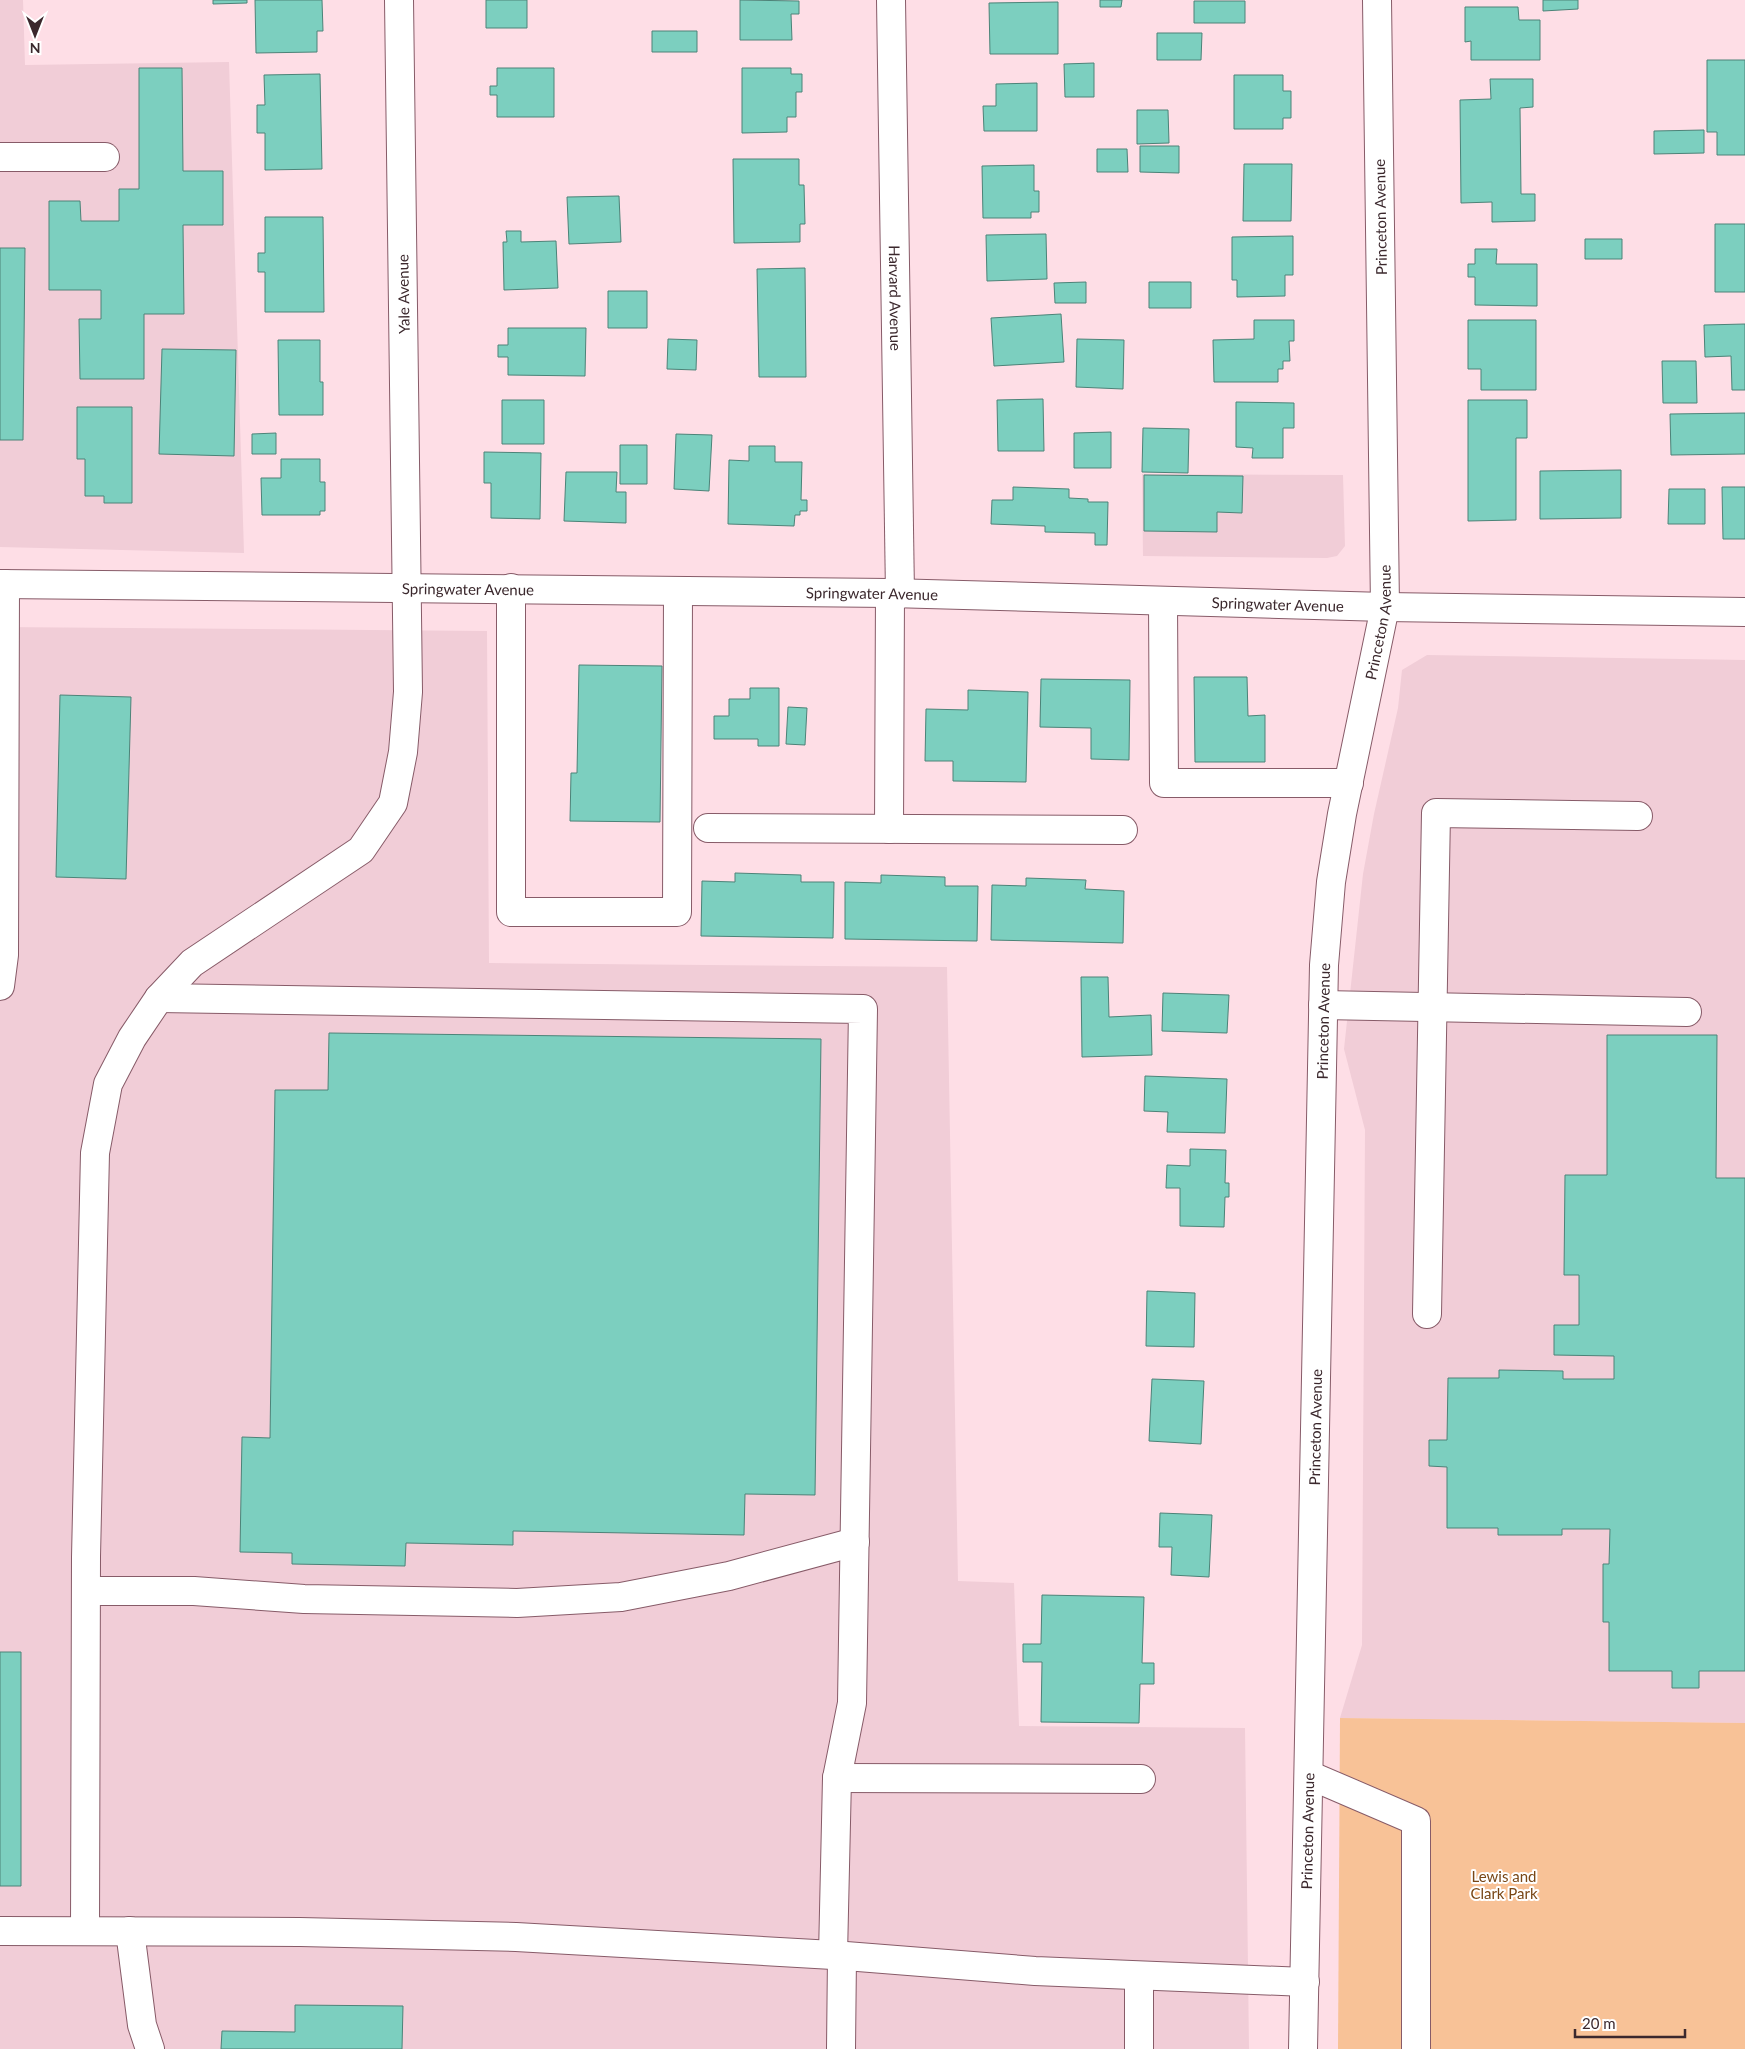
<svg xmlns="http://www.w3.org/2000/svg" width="1745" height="2049" font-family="Lato,sans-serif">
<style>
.built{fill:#f1cdd7}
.green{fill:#f8c297}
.building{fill:#7ccfbf;stroke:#4c8378}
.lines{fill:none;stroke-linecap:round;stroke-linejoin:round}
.minor-casing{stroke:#875b68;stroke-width:30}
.minor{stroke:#fff;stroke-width:28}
.labels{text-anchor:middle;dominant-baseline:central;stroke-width:4;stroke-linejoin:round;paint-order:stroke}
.street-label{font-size:15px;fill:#3b282d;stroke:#fff}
.park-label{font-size:15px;fill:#794716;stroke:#fff}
</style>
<rect width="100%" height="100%" fill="#fedee6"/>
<path class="built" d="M0,0H23L25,65L229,62L244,553L0,547Z
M1142,474L1343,475L1345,546L1337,556L1327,558L1143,556Z
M0,627L487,631L489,963L947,967L958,1581L1014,1583L1019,1726L1245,1728L1249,2049H0Z
M1427,655L1745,660V1723L1340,1718L1362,1645L1365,1130L1344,1049L1363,874L1374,814L1398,708L1402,670Z"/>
<path class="green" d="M1340,1718L1745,1723V2049H1338Z"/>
<path class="building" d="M213,0H247V3L213,4Z
M255,0H322L323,31H317V52L256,53Z
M486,0H527V28H486Z
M740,0L799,1V14H791L792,40H740Z
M1100,0H1122L1121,7H1100Z
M1543,0H1578V9L1543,11Z
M1194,1H1245V23H1194Z
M1058,2V54H990L989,3Z
M1465,7H1518L1519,20H1540V60H1471V41L1465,42Z
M652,31H697V52H652Z
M1157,33H1202L1201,60H1157Z
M1707,60H1745V155H1717V132H1707Z
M1094,63V97H1065L1064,64Z
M139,68H182L183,171H223V225H183L184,314H144V379H80L79,319H101V290H49V201H80L81,221H119V189H139Z
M497,68H554V117H497V95H490V86H497Z
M742,68H791V74H802V92H796V117H787V132L742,133Z
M320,74L322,169L265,170V133H257V105H265L264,75Z
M1234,75H1283V91H1291V118H1283V129H1234Z
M1490,79H1533V107L1520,108L1521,194H1535V221L1492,222V202L1461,203L1460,100L1491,99Z
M1037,83V131H984L983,106H996V84Z
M1137,110H1168L1169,143L1137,144Z
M1704,130V153L1654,154V131Z
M1140,146H1179V173L1140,172Z
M1097,149H1127L1128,172H1097Z
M733,159H799V185H804L805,224H800V242L734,243Z
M1244,164H1292L1291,221H1243Z
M1034,165V191H1039V212H1031V218H983L982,166Z
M619,196L621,242L569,244L567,197Z
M265,217H323L324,312H265V272H258V253H265Z
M1715,224H1745V292H1715Z
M506,231H521V242L556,241L558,288L504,290L503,242H507Z
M1046,234L1047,279L987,281L986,235Z
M1293,236V275H1285V296L1237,297V280H1232V237Z
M1585,239H1622V259H1585Z
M0,248H25L23,440H0Z
M1475,249H1497L1496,264H1537V306L1475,305V277H1468V264H1475Z
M805,268L806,377H759L757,269Z
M1086,282V303H1055L1054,283Z
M1149,282H1191V308H1149Z
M608,291H647V328H608Z
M1061,314L1064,362L994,366L991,318Z
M1254,320H1294V341H1289L1290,361H1283V369H1278V382H1214L1213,340L1254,339Z
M1468,320H1536V390H1481V369H1468Z
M1745,324V390H1732L1731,356L1705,357L1704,325Z
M508,328H586L585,376L508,375V357H498V345H508Z
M668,339L697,340L696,370L667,369Z
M1077,339L1124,340L1123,389L1076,387Z
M278,340H320V382H323V415H279Z
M162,349L236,350L234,456L159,454Z
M1662,361H1696L1697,403H1663Z
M1043,399L1044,451H998L997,400Z
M502,400H544V444H502Z
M1468,400H1527V438H1516V520L1468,521Z
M1236,402L1294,403V428H1283V458H1252L1253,448L1236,447Z
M77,407H132V503H104V496H85V459H77Z
M1745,413V454L1671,455L1670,414Z
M1143,428L1189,429L1188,473L1142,472Z
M1111,432V468H1074V433Z
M276,433V454H252V434Z
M676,434L712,435L709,491L674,489Z
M620,445H647V484H620Z
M749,446H775V462H802L801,500H807V511H800V515H795L794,526L728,524L729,460L749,461Z
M484,452L541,453L540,519L491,518V483H484Z
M281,459H320V482H325V511H320V515H262L261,478H281Z
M1621,470V518L1540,519V471Z
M566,472H617L616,492H626V523L564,521Z
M1144,475L1243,476L1242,513L1217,512V532L1144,531Z
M1013,487L1069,489V498L1088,499V502H1108L1107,545H1095V533L1045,532V526L991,524L992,500H1013Z
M1722,487H1745V539H1723Z
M1669,489H1705V524H1668Z
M579,665L662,666L660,822L570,821L571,773H577Z
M1194,677H1247L1248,716L1265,715V762H1195Z
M1041,679L1130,680L1129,760L1091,759V728L1040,727Z
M750,688H779V746H758V739H714V716H729V699H750Z
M968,690L1028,692L1026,782L953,781V761H925L926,709L968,710Z
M60,695L131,697L126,879L56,877Z
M788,707L807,708L805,745L786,744Z
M735,873L801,875V882H834L833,938L701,936L702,881L735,882Z
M881,875L945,877V886H978L977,941L845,939V882L881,883Z
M1026,878L1086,880L1085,889L1124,891L1123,943L991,940L992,885L1026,886Z
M1081,977H1108L1109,1017L1151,1015L1152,1055L1082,1057Z
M1163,993L1229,995L1227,1033L1162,1031Z
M329,1033L821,1039L815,1495L745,1494L744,1535L513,1531V1545L406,1543L405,1566L292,1564V1553L240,1552L242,1437L270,1438L275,1090H328Z
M1607,1035H1717L1716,1178H1745V1671H1699V1688H1672V1671H1609V1622H1603V1564H1609L1610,1529H1562V1535H1498V1528H1447V1467L1429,1466V1440H1447L1448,1378H1499V1370L1563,1371V1379H1614V1356L1554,1355V1325H1579V1275H1564L1565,1175H1607Z
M1145,1076L1227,1079L1225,1133L1167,1132L1168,1112L1144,1111Z
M1190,1149L1226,1150L1225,1183H1229V1197H1225L1224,1227L1180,1226V1188H1166L1167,1165L1190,1166Z
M1147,1291L1195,1293L1194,1347L1146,1346Z
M1152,1379L1204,1381L1201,1444L1149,1441Z
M1160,1513L1212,1515L1209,1577L1171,1575L1172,1547H1159Z
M1042,1595L1144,1597L1142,1663H1154V1684H1140L1139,1723L1041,1722L1042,1662H1023V1644H1041Z
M0,1652H21V1886H0Z
M295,2005L403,2006L402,2049H221L222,2031L295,2032Z"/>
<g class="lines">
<g class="minor-casing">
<g id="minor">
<path id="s1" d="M891,0L900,594"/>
<path d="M0,157H105"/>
<path id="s2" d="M0,584L890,593L1385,607L1745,612"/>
<path d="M511,588V912H677L678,591"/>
<path d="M1163,601L1164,783H1349"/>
<path d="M708,828L1123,830"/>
<path d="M889,829L890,593"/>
<path d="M0,986L4,955L5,584"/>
<path d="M159,998L863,1009L852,1703L837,1778L833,1955"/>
<path d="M1323,1005L1687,1012"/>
<path d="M1427,1314L1436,813L1638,816"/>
<path d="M86,1591H194L304,1599L517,1603L621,1597L729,1576L855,1542"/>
<path d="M1309,1775L1416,1821V2049"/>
<path d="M837,1778L1141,1779"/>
<path d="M0,1931L300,1932L516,1937L833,1955L1035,1971L1305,1982"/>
<path d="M85,1931L86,1557L95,1153L108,1084L132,1038L159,998L192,963L361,850L393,803L403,752L408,692L399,0"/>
<path d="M130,1931L142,2025L150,2049"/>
<path d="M1139,1976V2049"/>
<path d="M841,2049L842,1956"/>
<path id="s3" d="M1303,2049L1324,965L1331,882L1342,814L1385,607L1377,0"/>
</g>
</g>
<use href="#minor" class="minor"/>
</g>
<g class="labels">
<g class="street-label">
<text transform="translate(1380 217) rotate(-91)">Princeton Avenue</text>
<text transform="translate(403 294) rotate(-91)">Yale Avenue</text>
<text stroke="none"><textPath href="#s1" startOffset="298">Harvard Avenue</textPath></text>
<text stroke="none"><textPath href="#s2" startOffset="468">Springwater Avenue</textPath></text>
<text stroke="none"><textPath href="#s2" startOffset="872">Springwater Avenue</textPath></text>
<text stroke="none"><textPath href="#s2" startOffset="1278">Springwater Avenue</textPath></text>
<text stroke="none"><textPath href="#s3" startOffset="1432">Princeton Avenue</textPath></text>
<text stroke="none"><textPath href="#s3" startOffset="1028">Princeton Avenue</textPath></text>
<text stroke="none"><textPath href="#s3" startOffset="622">Princeton Avenue</textPath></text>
<text stroke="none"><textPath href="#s3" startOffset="218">Princeton Avenue</textPath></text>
</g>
<g class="park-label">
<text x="1504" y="1876">Lewis and<tspan x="1504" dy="17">Clark Park</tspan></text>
</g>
</g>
<g transform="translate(35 35) rotate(180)" stroke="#ffffff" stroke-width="4" paint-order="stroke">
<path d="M0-4L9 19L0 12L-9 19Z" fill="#3b282d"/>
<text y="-8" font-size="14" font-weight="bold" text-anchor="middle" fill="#3b282d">N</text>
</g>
<path d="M1575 2029v8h110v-8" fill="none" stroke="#3b282d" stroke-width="2.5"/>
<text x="1582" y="2029" font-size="15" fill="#3b282d" stroke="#ffffff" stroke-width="4" paint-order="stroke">20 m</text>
</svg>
